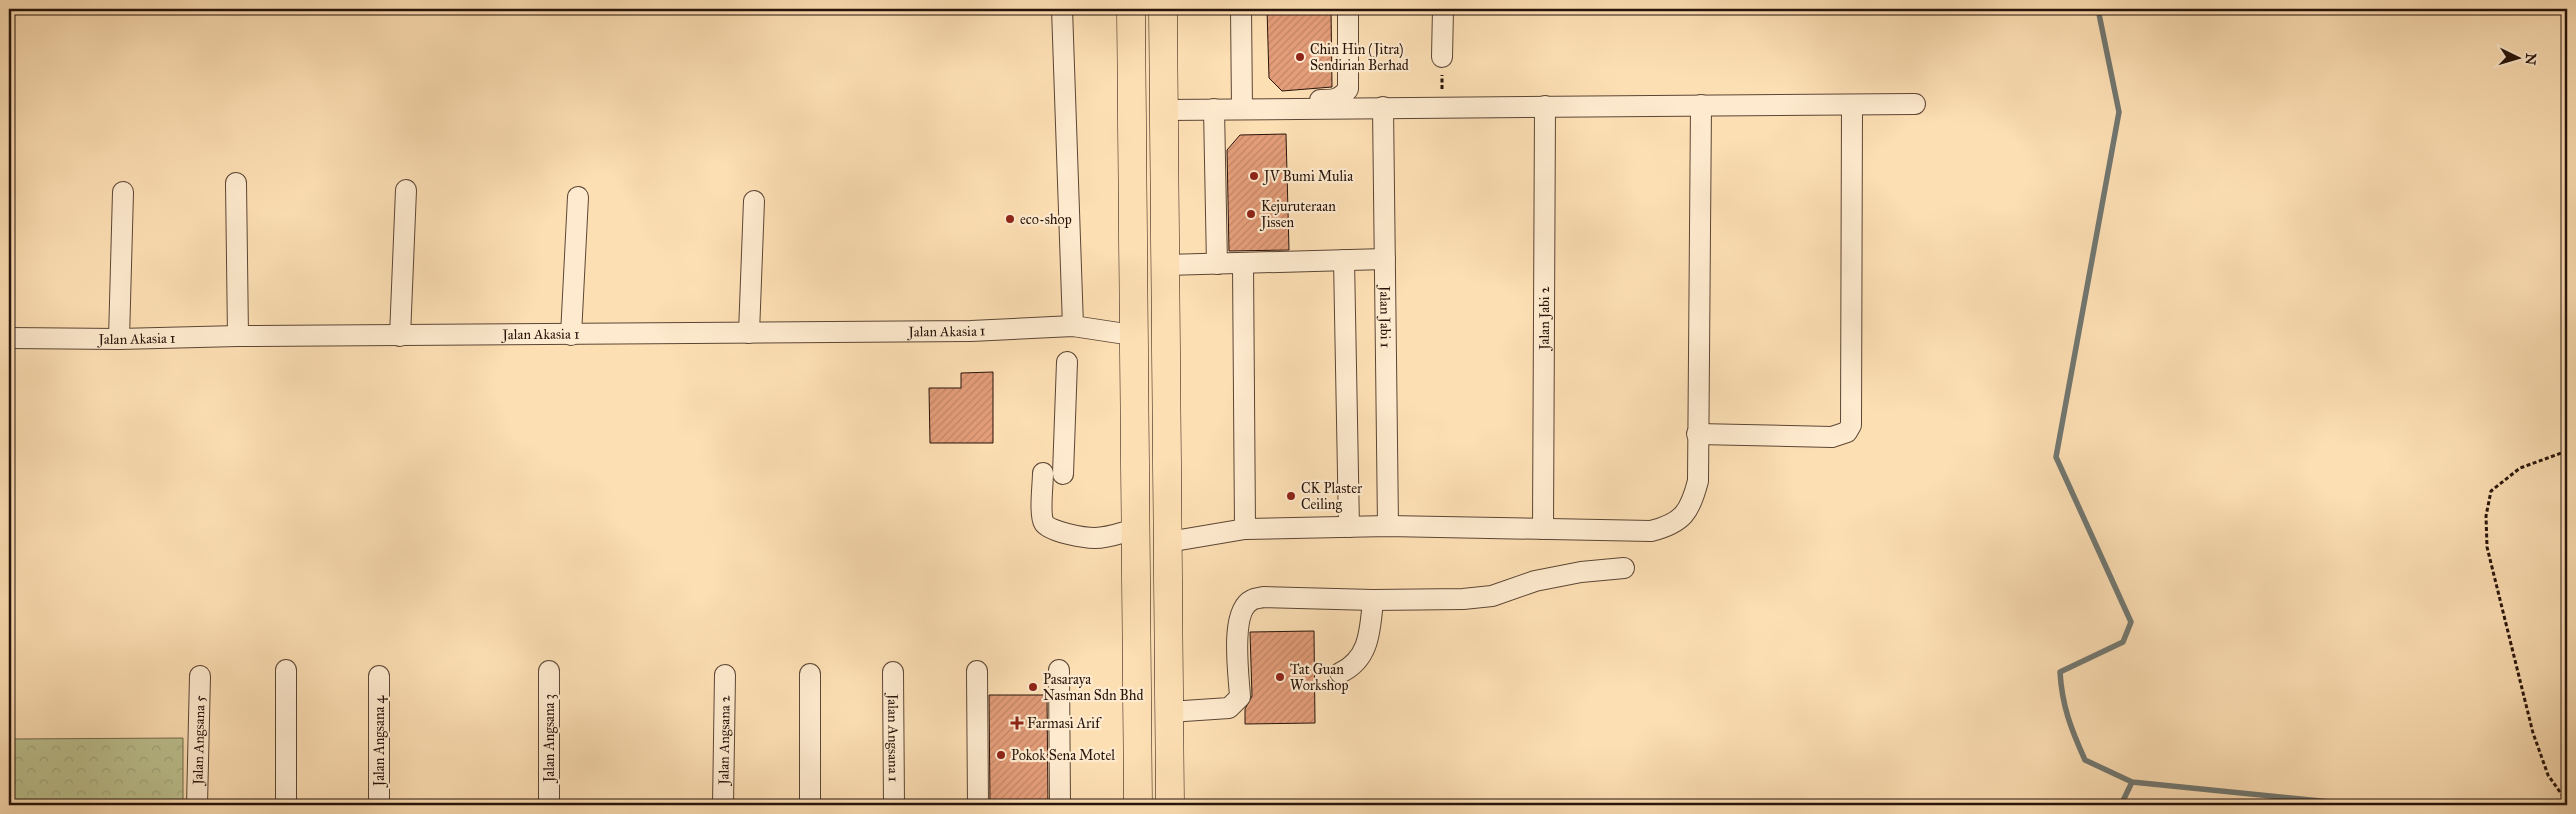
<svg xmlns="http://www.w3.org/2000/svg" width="2576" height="814" font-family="'IM FELL Great Primer',serif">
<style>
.park{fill:url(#park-crowns);stroke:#726a4d}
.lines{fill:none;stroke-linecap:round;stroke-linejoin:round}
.stream{stroke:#717771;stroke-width:5.5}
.building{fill:url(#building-hatch);stroke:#27130a}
.minor-casing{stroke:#5c4634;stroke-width:22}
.highway-casing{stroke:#27130a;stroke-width:29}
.path{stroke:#27130a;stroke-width:3;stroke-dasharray:4 2.5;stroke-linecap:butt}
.minor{stroke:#feeace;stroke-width:20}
.highway{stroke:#fddfb4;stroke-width:28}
.poi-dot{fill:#8f2418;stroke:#feeace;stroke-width:2}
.labels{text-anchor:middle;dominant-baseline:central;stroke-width:4.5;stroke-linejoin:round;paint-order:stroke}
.poi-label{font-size:14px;fill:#27130a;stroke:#feeace;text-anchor:start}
.street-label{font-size:14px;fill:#27130a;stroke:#feeace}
</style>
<defs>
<pattern id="park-crowns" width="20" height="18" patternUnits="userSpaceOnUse" patternTransform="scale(1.25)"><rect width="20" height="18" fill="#bcc290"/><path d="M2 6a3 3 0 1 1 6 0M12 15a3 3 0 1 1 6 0" fill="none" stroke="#a2a67b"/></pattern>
<pattern id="building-hatch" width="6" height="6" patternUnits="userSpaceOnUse" patternTransform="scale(1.25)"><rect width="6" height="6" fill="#e39d79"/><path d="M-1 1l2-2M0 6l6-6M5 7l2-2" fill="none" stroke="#c38667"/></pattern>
</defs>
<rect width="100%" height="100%" fill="#fddfb4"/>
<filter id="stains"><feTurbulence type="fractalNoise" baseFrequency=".004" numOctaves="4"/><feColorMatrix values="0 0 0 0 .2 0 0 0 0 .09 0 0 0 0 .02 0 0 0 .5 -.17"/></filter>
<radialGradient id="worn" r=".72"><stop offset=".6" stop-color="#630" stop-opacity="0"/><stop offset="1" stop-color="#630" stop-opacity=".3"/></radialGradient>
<path class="park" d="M183,738V805H9V739Z"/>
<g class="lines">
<path class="stream" d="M2098,9L2119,112L2056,457L2131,622L2123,642L2060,672C2062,706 2071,729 2085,760L2132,782L2121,805
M2132,782L2360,805"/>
</g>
<path class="building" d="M1267,9H1331L1332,87L1282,91L1269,78Z
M1286,134L1289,250L1229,251L1227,150L1240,135Z
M993,372V443H930L929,388H961V373Z
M1314,631L1315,723L1245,724V709L1252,696L1250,632Z
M989,695H1047L1048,805H990Z"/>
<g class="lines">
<g class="minor-casing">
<g id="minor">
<path d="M1062,9L1073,326"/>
<path d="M1241,9L1242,108"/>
<path d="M1442,57L1443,9"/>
<path d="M1320,100C1333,100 1340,100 1348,89V9"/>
<path id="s1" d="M1383,107L1388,526"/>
<path d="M1214,109L1217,264"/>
<path d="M1164,110L1915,104"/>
<path d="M236,183L238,336"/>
<path d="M1344,260L1349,527"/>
<path d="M1243,264L1245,529"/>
<path d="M1166,265L1385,259"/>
<path d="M749,333L754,201"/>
<path d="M571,335L578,197"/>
<path d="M400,336L406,190"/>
<path id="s2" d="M9,338L119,339L238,336L971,331L1073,326L1132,335"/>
<path d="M119,339L123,192"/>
<path d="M1697,434L1832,437L1847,432L1851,425L1852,105"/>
<path d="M1043,473C1043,484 1039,514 1044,523C1049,532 1085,538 1095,538C1109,538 1123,532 1136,529"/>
<path d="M1063,474L1067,362"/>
<path id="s3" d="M1543,529L1545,106"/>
<path d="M1168,542L1245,529L1388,526L1651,531C1683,523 1690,512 1698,481L1701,105"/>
<path d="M1059,670L1060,805"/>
<path d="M549,671V805"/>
<path d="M977,671L978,805"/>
<path id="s4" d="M893,672L894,805"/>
<path d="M1340,673C1370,659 1370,630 1373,600"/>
<path d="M810,674V805"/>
<path d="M1169,712L1229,708L1240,697C1239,675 1229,611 1252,600C1255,598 1260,598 1263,597L1373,600L1463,599L1492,596L1535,581L1581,572L1624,568"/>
<path id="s5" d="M197,805L200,676"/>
<path d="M286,805V670"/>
<path d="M379,805V676"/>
<path id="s6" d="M723,805L725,675"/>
</g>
</g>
<g class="highway-casing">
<path id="highway" d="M1131,9L1138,805
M1163,9L1170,805"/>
</g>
<path class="path" d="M1442,89V75
M2567,451L2520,468L2491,491L2486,516L2487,547L2533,733L2548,775L2567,802"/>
<use href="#minor" class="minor"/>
<use href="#highway" class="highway"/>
</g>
<g class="poi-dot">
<circle cx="1300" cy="57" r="5"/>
<circle cx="1254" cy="176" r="5"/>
<circle cx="1251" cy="214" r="5"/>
<circle cx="1010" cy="219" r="5"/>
<circle cx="1291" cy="496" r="5"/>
<circle cx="1280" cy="677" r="5"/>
<circle cx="1033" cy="687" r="5"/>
<path d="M1014.5 715.5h5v5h5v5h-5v5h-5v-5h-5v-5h5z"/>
<circle cx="1001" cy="755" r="5"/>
</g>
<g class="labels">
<g class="poi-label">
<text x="1310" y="49">Chin Hin (Jitra)<tspan x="1310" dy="16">Sendirian Berhad</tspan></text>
<text x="1264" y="176">JV Bumi Mulia</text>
<text x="1261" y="206">Kejuruteraan<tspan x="1261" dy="16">Jissen</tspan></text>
<text x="1020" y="219">eco-shop</text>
<text x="1301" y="488">CK Plaster<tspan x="1301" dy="16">Ceiling</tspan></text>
<text x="1290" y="669">Tat Guan<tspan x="1290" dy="16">Workshop</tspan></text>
<text x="1043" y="679">Pasaraya<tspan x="1043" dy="16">Nasman Sdn Bhd</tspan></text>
<text x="1027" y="723">Farmasi Arif</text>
<text x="1011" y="755">Pokok Sena Motel</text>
</g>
<g class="street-label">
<text stroke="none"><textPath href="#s1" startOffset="210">Jalan Jabi 1</textPath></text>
<text stroke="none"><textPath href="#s3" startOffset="211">Jalan Jabi 2</textPath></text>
<text stroke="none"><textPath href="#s2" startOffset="938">Jalan Akasia 1</textPath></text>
<text stroke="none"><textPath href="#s2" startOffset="532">Jalan Akasia 1</textPath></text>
<text stroke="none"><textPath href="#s2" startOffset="128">Jalan Akasia 1</textPath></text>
<text transform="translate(549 738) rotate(-90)">Jalan Angsana 3</text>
<text stroke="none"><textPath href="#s4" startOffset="66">Jalan Angsana 1</textPath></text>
<text stroke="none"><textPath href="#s5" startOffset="65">Jalan Angsana 5</textPath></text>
<text stroke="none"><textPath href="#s6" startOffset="65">Jalan Angsana 2</textPath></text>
<text transform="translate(379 741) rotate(-90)">Jalan Angsana 4</text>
</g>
</g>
<rect width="2576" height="814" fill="none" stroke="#fddfb4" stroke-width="30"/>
<rect x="10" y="10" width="2556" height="794" fill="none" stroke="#27130a" stroke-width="2.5"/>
<rect x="15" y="15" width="2546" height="784" fill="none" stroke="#27130a"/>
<g transform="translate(2518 58) rotate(95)" stroke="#feeace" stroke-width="4" paint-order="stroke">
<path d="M0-4L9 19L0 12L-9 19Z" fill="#27130a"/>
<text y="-8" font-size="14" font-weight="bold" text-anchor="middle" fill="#27130a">N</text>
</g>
<rect width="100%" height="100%" filter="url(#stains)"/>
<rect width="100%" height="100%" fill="url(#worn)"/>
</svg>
